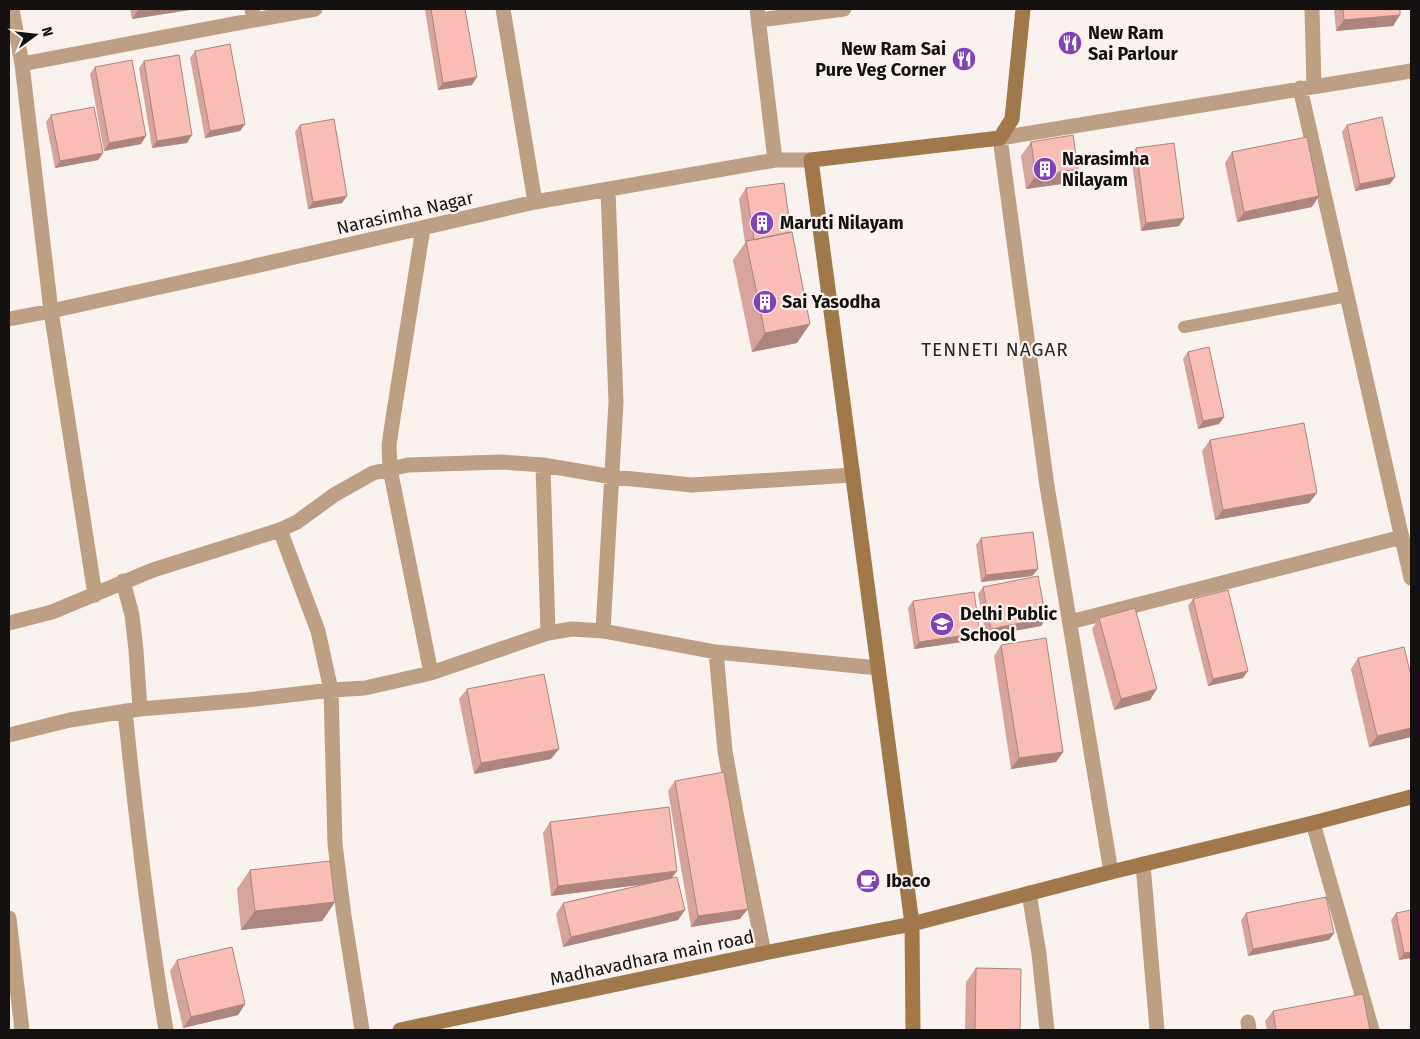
<svg xmlns="http://www.w3.org/2000/svg" width="1420" height="1039" font-family="'Fira Sans',sans-serif">
<style>
.lines{fill:none;stroke-linecap:round;stroke-linejoin:round}
.lane{stroke:#bda083;stroke-width:12}
.street{stroke:#bda083;stroke-width:15}
.secondary{stroke:#a1784b;stroke-width:15}
.wall{fill:#d6a39d}
.shaded-wall{fill:#ae847f}
.building{fill:#f9bdb6;stroke:#ae847f}
.labels{text-anchor:middle;dominant-baseline:central;stroke-width:4.5;stroke-linejoin:round;paint-order:stroke}
.poi-label{font-size:18px;font-weight:bold;fill:#141110;stroke:#faf2ee;text-anchor:start}
.street-label{font-size:18px;fill:#141110;stroke:#faf2ee}
.neighbourhood-label{font-size:19px;letter-spacing:1px;fill:#2e2825;stroke:#faf2ee}
</style>
<rect width="100%" height="100%" fill="#faf2ee"/>
<g class="lines">
<path class="lane" d="M1184,327L1348,296"/>
<path class="street" d="M12,9L22,64L51,311L95,595
M252,9L254,20L315,9
M503,9L535,202
M757,9L775,160
M1312,9L1314,86
M759,20L844,9
M22,64L254,20
M1300,88L1411,578
M423,228L393,418L389,445L390,469L431,673
M9,319L51,311L242,269L535,202L775,160H811
M543,465L548,633
M280,530L318,631L331,690L335,844L344,916L362,1030
M123,581L132,615L136,650L140,709
M1070,622L1402,537
M9,623L52,612L153,570L280,530L297,522L334,495L373,473L408,465L502,462L543,465L613,477L692,485L853,475
M603,631L616,402L608,190
M716,652L725,751L737,818L764,953
M125,711C136,818 148,924 166,1030
M9,735L70,720L140,709L247,700L331,690L365,688L431,673L548,633L572,629L603,631L716,652L878,668
M1313,823L1372,1030
M1143,864L1157,1030
M1111,872L1047,486L1000,138L1411,71
M1029,893L1039,954L1047,1030
M9,918L22,1030
M1248,1022L1249,1030"/>
<path class="secondary" d="M400,1030L764,953L912,924L1111,872L1313,823L1411,797
M913,1030L912,924L811,160L1000,138L1012,119L1023,9"/>
</g>
<path class="wall" d="M130,9H196L132,19Z
M425,9H465L472,85L438,90L425,10Z
M1334,9H1400L1393,26L1336,31Z
M195,51L245,124L240,131L205,138L190,58Z
M144,61L187,143L152,148L139,68Z
M95,67L146,136L141,144L104,151L90,74Z
M51,115L103,153L98,160L55,168L46,122Z
M300,125L342,203L308,209L295,132Z
M1347,125L1395,177L1390,184L1355,191L1342,132Z
M1031,142L1078,169L1069,183L1026,189L1021,156Z
M1136,148L1184,218L1179,226L1141,231L1131,155Z
M1232,152L1312,207L1237,222L1225,163Z
M746,188L797,343L752,352L733,260L745,243L739,199Z
M1188,352L1219,424L1198,429L1183,359Z
M1210,440L1309,503L1215,520L1202,451Z
M981,538L1038,569L1032,576L981,582L976,545Z
M983,587L1046,618L1041,626L986,636L978,594Z
M1193,599L1243,678L1208,686L1188,606Z
M913,601L980,633L975,640L914,649L908,608Z
M1099,618L1150,700L1114,710L1092,629Z
M1001,645L1063,752L1056,762L1011,769L994,656Z
M1358,658L1411,676V737L1369,747L1351,669Z
M467,689L551,759L474,774L459,699Z
M675,781L740,919L691,927L668,791Z
M550,822L672,878L685,910L678,920L563,947L556,914L563,903L646,884L551,896L543,833Z
M250,870L335,902L322,921L241,930L237,889Z
M1411,910V958L1399,960L1391,920L1396,913Z
M1246,913L1334,933L1329,940L1248,956L1241,920Z
M177,960L245,1004L238,1015L183,1028L170,971Z
M976,968L1020,1030H965L966,982Z
M1273,1011L1370,1030H1267L1265,1021Z"/>
<path class="shaded-wall" d="M139,9H196L132,19Z
M1400,15L1393,26L1336,31L1344,20Z
M477,77L472,85L438,90L443,83Z
M245,124L240,131L205,138L210,131Z
M192,135L187,143L152,148L157,141Z
M146,136L141,144L104,151L109,143Z
M103,153L98,160L55,168L60,161Z
M1078,169L1069,183L1026,189L1036,176Z
M1395,177L1390,184L1355,191L1360,184Z
M347,196L342,203L308,209L313,202Z
M1319,196L1312,207L1237,222L1244,212Z
M1184,218L1179,226L1141,231L1146,223Z
M810,324L797,343L752,352L765,333Z
M1224,417L1219,424L1198,429L1203,421Z
M1317,493L1309,503L1215,520L1223,510Z
M1038,569L1032,576L981,582L986,575Z
M1046,618L1041,626L986,636L991,629Z
M980,633L975,640L914,649L919,642Z
M1248,671L1243,678L1208,686L1213,679Z
M1157,689L1150,700L1114,710L1121,699Z
M1411,728V737L1369,747L1377,736Z
M559,749L551,759L474,774L481,763Z
M1063,752L1056,762L1011,769L1019,758Z
M677,871L670,881L551,896L558,886Z
M335,902L322,921L241,930L255,911Z
M748,909L740,919L691,927L698,916Z
M685,910L678,920L563,947L571,937Z
M1334,933L1329,940L1248,956L1253,949Z
M1411,952V958L1399,960L1404,953Z
M245,1004L238,1015L183,1028L191,1017Z"/>
<path class="building" d="M431,9H465L477,77L443,83Z
M1343,9H1400V15L1344,20Z
M230,44L245,124L210,131L195,51Z
M179,55L192,135L157,141L144,61Z
M132,60L146,136L109,143L95,67Z
M94,107L103,153L60,161L51,115Z
M1382,117L1395,177L1360,184L1347,125Z
M334,119L347,196L313,202L300,125Z
M1073,135L1078,169L1036,176L1031,142Z
M1307,137L1319,196L1244,212L1232,152Z
M1174,143L1184,218L1146,223L1136,148Z
M784,183L791,232L754,240L746,188Z
M792,232L810,324L765,333L746,241Z
M1209,347L1224,417L1203,421L1188,352Z
M1304,423L1317,493L1223,510L1210,440Z
M1033,532L1038,569L986,575L981,538Z
M1038,576L1046,618L991,629L983,587Z
M1228,590L1248,671L1213,679L1193,599Z
M974,592L980,633L919,642L913,601Z
M1135,608L1157,689L1121,699L1099,618Z
M1046,638L1063,752L1019,758L1001,645Z
M1404,647L1411,676V728L1377,736L1358,658Z
M544,674L559,749L481,763L467,689Z
M724,772L748,909L698,916L675,781Z
M669,807L677,871L558,886L550,822Z
M330,861L335,902L255,911L250,870Z
M677,877L685,910L571,937L563,903Z
M1326,897L1334,933L1253,949L1246,913Z
M1411,910V952L1404,953L1396,913Z
M232,947L245,1004L191,1017L177,960Z
M976,968L1021,969L1020,1030H975Z
M1363,994L1370,1030H1276L1273,1011Z"/>
<defs>
<g id="restaurant-disc" transform="scale(1.25)"><circle r="9.5" fill="#8042b7" stroke="#faf2ee"/><path d="M-5-6h1v4h1v-4h1v4h1v-4h1v5L-1.5 .5V6h-2V.5L-5-1ZM5-6V6H3V1.5H1.5Q1.5-4 5-6Z" fill="#fff"/></g>
<g id="building-disc" transform="scale(1.25)"><circle r="9.5" fill="#8042b7" stroke="#faf2ee"/><path d="M-4-6H4V6H1V3H-1V6H-4ZM-2.5-4.3h1.7v1.8h-1.7ZM.8-4.3h1.7v1.8H.8ZM-2.5-1h1.7V.8h-1.7ZM.8-1h1.7V.8H.8Z" fill="#fff"/></g>
<g id="school-disc" transform="scale(1.25)"><circle r="9.5" fill="#8042b7" stroke="#faf2ee"/><path d="M0-5L7-2L0 1L-7-2ZM-4 1L0 2.5L4 1V4Q0 6-4 4Z" fill="#fff"/></g>
<g id="cafe-disc" transform="scale(1.25)"><circle r="9.5" fill="#8042b7" stroke="#faf2ee"/><path d="M-5.5-4.5H6V0H3Q3 3.5 0 3.5H-2.5Q-5.5 3.5-5.5 0ZM3-3.2v2h1.7v-2ZM-6 4.5H4V6H-6Z" fill="#fff"/></g>
</defs>
<g fill-rule="evenodd">
<use href="#restaurant-disc" x="1070" y="43"/>
<use href="#restaurant-disc" x="964" y="59"/>
<use href="#building-disc" x="1045" y="169"/>
<use href="#building-disc" x="762" y="223"/>
<use href="#building-disc" x="765" y="302"/>
<use href="#school-disc" x="942" y="624"/>
<use href="#cafe-disc" x="868" y="881"/>
</g>
<g class="labels">
<g class="poi-label">
<text x="1088" y="33">New Ram<tspan x="1088" dy="21">Sai Parlour</tspan></text>
<text x="946" y="49" text-anchor="end">New Ram Sai<tspan x="946" dy="21">Pure Veg Corner</tspan></text>
<text x="1062" y="159">Narasimha<tspan x="1062" dy="21">Nilayam</tspan></text>
<text x="780" y="223">Maruti Nilayam</text>
<text x="782" y="302">Sai Yasodha</text>
<text x="960" y="614">Delhi Public<tspan x="960" dy="21">School</tspan></text>
<text x="886" y="881">Ibaco</text>
</g>
<g class="street-label">
<text transform="translate(405 213) rotate(-13)">Narasimha Nagar</text>
<text transform="translate(652 958) rotate(-12)">Madhavadhara main road</text>
</g>
<g class="neighbourhood-label">
<text x="995" y="349">TENNETI NAGAR</text>
</g>
</g>
<rect width="1420" height="1039" fill="none" stroke="#141110" stroke-width="20"/>
<g transform="translate(35 35) rotate(75)" stroke="#faf2ee" stroke-width="4" paint-order="stroke">
<path d="M0-4L9 19L0 12L-9 19Z" fill="#141110"/>
<text y="-8" font-size="14" font-weight="bold" text-anchor="middle" fill="#141110">N</text>
</g>
</svg>
